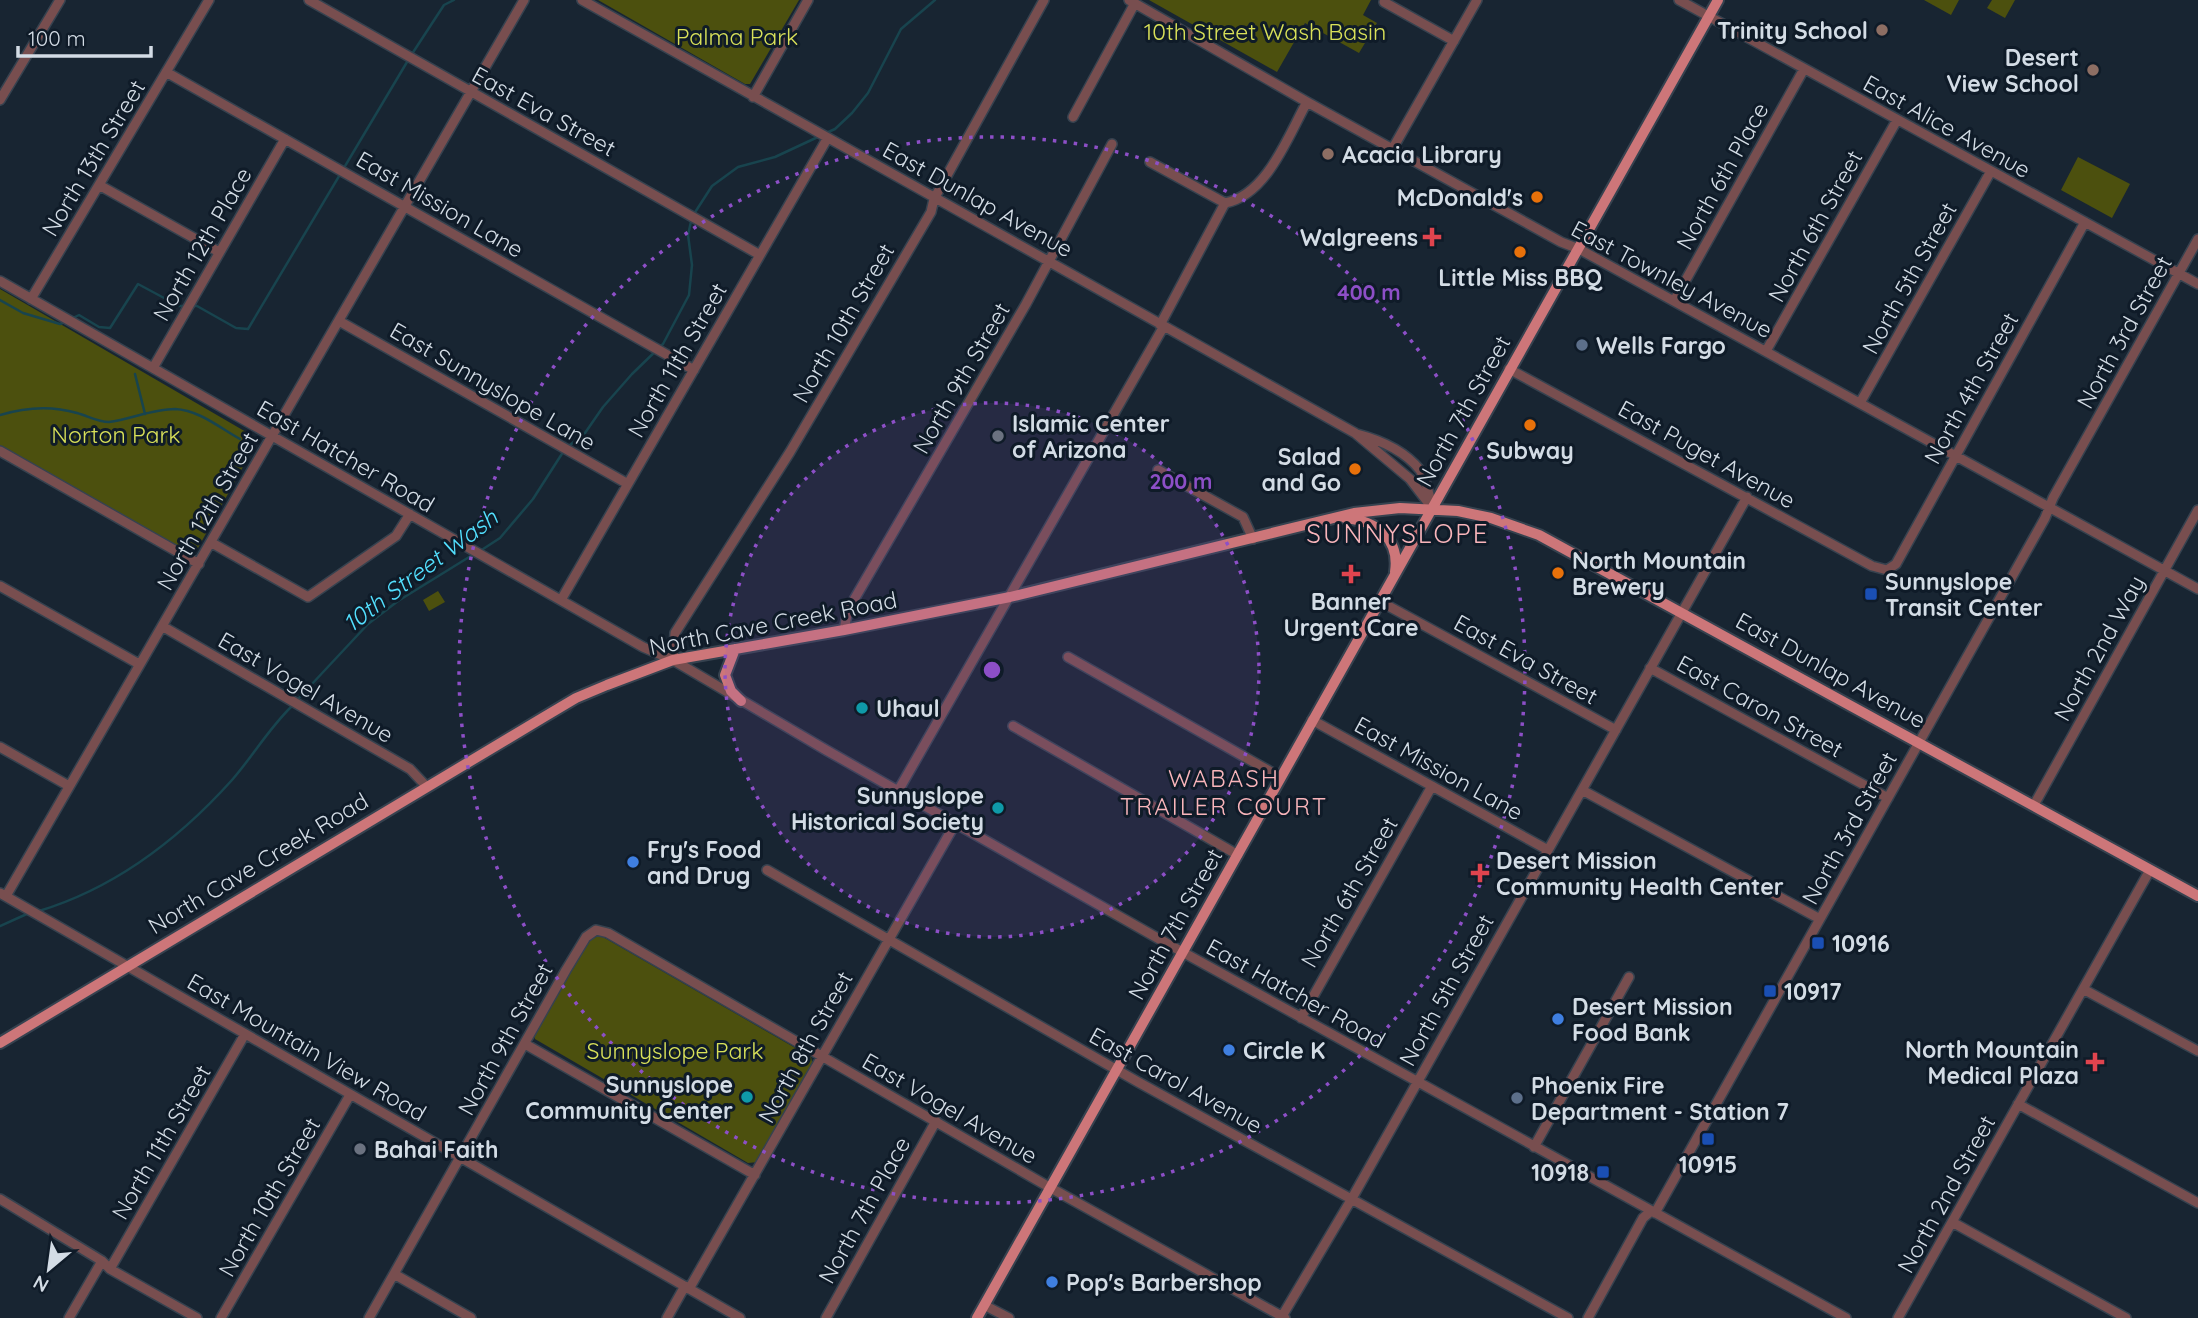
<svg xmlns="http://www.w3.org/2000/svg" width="2198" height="1318" font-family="Quicksand,sans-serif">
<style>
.green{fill:#4c500e}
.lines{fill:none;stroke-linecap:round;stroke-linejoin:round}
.stream{stroke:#18444e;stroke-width:2.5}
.minor-casing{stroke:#36424f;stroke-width:12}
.major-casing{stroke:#36424f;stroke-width:14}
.minor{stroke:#784e4f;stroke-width:9}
.major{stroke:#cd7679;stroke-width:10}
.ring{fill:none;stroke:#8d4fc7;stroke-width:3.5;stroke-dasharray:3.5 7}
.education-dot{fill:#8d6e63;stroke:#0f1b28;stroke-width:2.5}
.food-dot{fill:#e8710a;stroke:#0f1b28;stroke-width:2.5}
.health-dot{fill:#e0444e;stroke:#0f1b28;stroke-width:2.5}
.service-dot{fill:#5c6f8a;stroke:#0f1b28;stroke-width:2.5}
.worship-dot{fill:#6b7280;stroke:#0f1b28;stroke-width:2.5}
.transit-dot{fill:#1a4fb4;stroke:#0f1b28;stroke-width:2.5}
.culture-dot{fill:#0f9aa8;stroke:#0f1b28;stroke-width:2.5}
.shop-dot{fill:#3f7fe0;stroke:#0f1b28;stroke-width:2.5}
.labels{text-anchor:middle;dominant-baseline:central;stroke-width:6;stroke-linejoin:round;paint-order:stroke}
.poi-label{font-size:23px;font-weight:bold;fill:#d3dce5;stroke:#0f1b28;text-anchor:start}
.park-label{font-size:23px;fill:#d9e159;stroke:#0f1b28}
.street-label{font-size:23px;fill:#d3dce5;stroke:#0f1b28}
.water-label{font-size:24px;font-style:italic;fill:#53e0ff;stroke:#0f1b28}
.neighbourhood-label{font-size:24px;letter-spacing:2px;fill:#f9b5bb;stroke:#0f1b28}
.quarter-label{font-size:26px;letter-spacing:2px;fill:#f9b5bb;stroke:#0f1b28}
.centre{fill:#8d4fc7;stroke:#0f1b28;stroke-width:3.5}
.ring-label{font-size:21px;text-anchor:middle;font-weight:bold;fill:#8d4fc7;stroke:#0f1b28;stroke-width:6;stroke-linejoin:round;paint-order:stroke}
</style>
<rect width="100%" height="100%" fill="#182532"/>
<path class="green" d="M598,0H799L750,84H745Z
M1149,0H1371L1363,15L1377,23L1359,53L1305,23L1277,72Z
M1924,0H1959L1951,15Z
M1992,0H2015L2005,18L1987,8Z
M2078,157L2130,184L2112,218L2061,190Z
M0,289L253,436L254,447L198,548L186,552L0,446Z
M438,591L445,602L429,611L423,600Z
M596,937H603L811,1057L813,1066L758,1162L748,1163L535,1039L534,1034L590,940Z"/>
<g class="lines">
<path class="stream" d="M826,133L835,129L852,113L868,93L901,29L935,0
M0,300L23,313L60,324L65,322
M191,306H197L236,328L248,329L410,57L444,5L454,0
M71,319L79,315L99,327L110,328L138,284L179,306H184
M135,374L145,414
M0,415C26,407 50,405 77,413C88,416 98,422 109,422C131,419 153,409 175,409C199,410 220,428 240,439
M480,551L500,538L533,499L565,449L585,433L603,407L632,374L663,344L689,295L692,265L688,235L692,217L712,186L738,167L775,157L820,136
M297,700L368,624L398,601L474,554
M39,911C115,888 179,839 232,780C253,756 269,728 293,705
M0,926L29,913"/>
<g class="minor-casing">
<path id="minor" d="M309,0L760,255
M582,0L1355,433L1410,479L1433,509
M1129,0L1307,102L1561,242L1579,249L2198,589
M1679,0L2198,284
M1384,2L1454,41
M166,72L694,370
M753,97L808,0
M0,100L60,0
M1073,117L1135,3
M1393,148L1477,0
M1150,162L1225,203
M99,185L219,252
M0,281L643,647L673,660L826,750L1168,944L1846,1318
M31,299L209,0
M1674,301L1804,69
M339,321L628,484
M1160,325L1225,203C1267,195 1288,136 1307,102
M1766,351L1897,120
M153,368L285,139
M1509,369L1872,566L1887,570L1896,564L2085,222
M1860,403L1991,171
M1357,434C1380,440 1404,450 1420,470C1426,478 1428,492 1431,502
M0,451L199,564
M1158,470L1243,517L1253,539
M212,543L308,597L396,536L410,514
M0,586L139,664
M561,600L827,139
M1381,602L1616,730
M162,626L410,769L427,787
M844,630L848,610L1026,304L1112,144
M1068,657L1280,777
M673,660L675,633L790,452L931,212L934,199L1044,0
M1650,668L1888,798
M1312,720L1548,850
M1013,726L1238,855
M0,747L69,786
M1582,790L1820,919
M898,791L1164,326
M2034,805L2198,510
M767,870L1138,1082L1568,1318
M0,893L740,1318
M6,896L524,0
M2083,989L2198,1051
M1301,1018L1432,786
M525,1044L755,1175
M2018,1104L2198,1203
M1534,1147L1629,977
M0,1199L102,1261L110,1269L197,1318
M1655,1213L2045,518L2053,498L2198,239
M1952,1222L2126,1318
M110,1269L245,1034
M394,1274L471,1318
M689,1289L955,824
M984,1305L1009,1318
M69,1318L102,1261
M221,1318L350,1095
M369,1318L566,970L586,937L596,930L608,933L1049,1187L1285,1318
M667,1318L685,1286
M826,1318L936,1121
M1281,1318L1351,1200L1747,497
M1588,1318L1643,1218L1651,1211
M1898,1318L2150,870"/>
</g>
<g class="major-casing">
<path id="major" d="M1345,518C1377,521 1400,539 1395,572
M735,649L725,675L731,691L741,701
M0,1043L544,717L576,698L607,685L673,660L844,630L1010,597L1354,513L1400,508L1458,511L1491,518L1539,535L2198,896
M977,1318L1718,0"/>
</g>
<use href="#minor" class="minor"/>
<use href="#major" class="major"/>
</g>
<circle cx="992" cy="670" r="267" fill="#8d4fc7" fill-opacity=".12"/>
<g class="ring">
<circle cx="992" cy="670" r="267"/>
<circle cx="992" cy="670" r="533"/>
</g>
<g class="education-dot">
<circle cx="1882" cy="30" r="7"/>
<circle cx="2093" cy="70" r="7"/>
<circle cx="1328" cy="154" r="7"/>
</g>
<g class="food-dot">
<circle cx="1537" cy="197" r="7"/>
<circle cx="1520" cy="252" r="7"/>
<circle cx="1530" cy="425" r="7"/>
<circle cx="1355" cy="469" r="7"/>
<circle cx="1558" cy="573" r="7"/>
</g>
<g class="health-dot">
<path d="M1428.5 226.5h7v7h7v7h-7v7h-7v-7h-7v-7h7z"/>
<path d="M1347.5 563.5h7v7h7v7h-7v7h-7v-7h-7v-7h7z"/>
<path d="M1476.5 862.5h7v7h7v7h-7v7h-7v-7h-7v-7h7z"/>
<path d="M2091.5 1051.5h7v7h7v7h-7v7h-7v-7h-7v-7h7z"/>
</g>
<g class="service-dot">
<circle cx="1582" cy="345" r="7"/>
<circle cx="1517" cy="1098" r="7"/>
</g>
<g class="worship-dot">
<circle cx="998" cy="436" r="7"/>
<circle cx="360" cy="1149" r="7"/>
</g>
<g class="transit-dot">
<rect x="1864" y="587" width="14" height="14" rx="3.5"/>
<rect x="1811" y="936" width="14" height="14" rx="3.5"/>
<rect x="1763" y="984" width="14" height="14" rx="3.5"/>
<rect x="1701" y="1132" width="14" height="14" rx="3.5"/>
<rect x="1596" y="1165" width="14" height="14" rx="3.5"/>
</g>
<g class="culture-dot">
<circle cx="862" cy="708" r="7"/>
<circle cx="998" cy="808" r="7"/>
<circle cx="747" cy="1097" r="7"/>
</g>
<g class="shop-dot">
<circle cx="633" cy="862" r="7"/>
<circle cx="1558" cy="1019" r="7"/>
<circle cx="1229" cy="1050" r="7"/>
<circle cx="1052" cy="1282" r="7"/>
</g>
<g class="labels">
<g class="poi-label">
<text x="1868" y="30" text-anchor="end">Trinity School</text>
<text x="2079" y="57" text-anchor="end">Desert<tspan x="2079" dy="26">View School</tspan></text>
<text x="1342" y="154">Acacia Library</text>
<text x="1523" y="197" text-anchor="end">McDonald's</text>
<text x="1418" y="237" text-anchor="end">Walgreens</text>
<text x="1520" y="277" text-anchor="middle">Little Miss BBQ</text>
<text x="1596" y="345">Wells Fargo</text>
<text x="1012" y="423">Islamic Center<tspan x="1012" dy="26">of Arizona</tspan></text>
<text x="1530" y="450" text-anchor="middle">Subway</text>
<text x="1341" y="456" text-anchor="end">Salad<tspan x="1341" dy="26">and Go</tspan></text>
<text x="1572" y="560">North Mountain<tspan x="1572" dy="26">Brewery</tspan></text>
<text x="1885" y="581">Sunnyslope<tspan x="1885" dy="26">Transit Center</tspan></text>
<text x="1351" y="601" text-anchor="middle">Banner<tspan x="1351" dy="26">Urgent Care</tspan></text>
<text x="876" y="708">Uhaul</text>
<text x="984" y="795" text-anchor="end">Sunnyslope<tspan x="984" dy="26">Historical Society</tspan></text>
<text x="647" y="849">Fry's Food<tspan x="647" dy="26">and Drug</tspan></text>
<text x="1496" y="860">Desert Mission<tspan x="1496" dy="26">Community Health Center</tspan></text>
<text x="1832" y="943">10916</text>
<text x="1784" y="991">10917</text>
<text x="1572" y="1006">Desert Mission<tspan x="1572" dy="26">Food Bank</tspan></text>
<text x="2079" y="1049" text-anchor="end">North Mountain<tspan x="2079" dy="26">Medical Plaza</tspan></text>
<text x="1243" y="1050">Circle K</text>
<text x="733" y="1084" text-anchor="end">Sunnyslope<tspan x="733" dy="26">Community Center</tspan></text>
<text x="1531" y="1085">Phoenix Fire<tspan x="1531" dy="26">Department - Station 7</tspan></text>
<text x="374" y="1149">Bahai Faith</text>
<text x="1708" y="1164" text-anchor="middle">10915</text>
<text x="1589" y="1172" text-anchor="end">10918</text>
<text x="1066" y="1282">Pop's Barbershop</text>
</g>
<g class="park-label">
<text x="1265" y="31">10th Street Wash Basin</text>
<text x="737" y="36">Palma Park</text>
<text x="116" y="434">Norton Park</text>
<text x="675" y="1050">Sunnyslope Park</text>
</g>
<g class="street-label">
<text transform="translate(544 111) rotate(29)">East Eva Street</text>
<text transform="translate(1947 126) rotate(29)">East Alice Avenue</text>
<text transform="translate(93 158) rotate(-59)">North 13th Street</text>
<text transform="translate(1722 176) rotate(-61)">North 6th Place</text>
<text transform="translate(978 199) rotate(29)">East Dunlap Avenue</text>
<text transform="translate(440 204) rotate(30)">East Mission Lane</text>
<text transform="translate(1815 226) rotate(-61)">North 6th Street</text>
<text transform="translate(202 244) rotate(-60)">North 12th Place</text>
<text transform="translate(1909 278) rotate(-61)">North 5th Street</text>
<text transform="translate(1672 279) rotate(28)">East Townley Avenue</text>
<text transform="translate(843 323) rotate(-60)">North 10th Street</text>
<text transform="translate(2124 332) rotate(-61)">North 3rd Street</text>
<text transform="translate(677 360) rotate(-60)">North 11th Street</text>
<text transform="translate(961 378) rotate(-60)">North 9th Street</text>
<text transform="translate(493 386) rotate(30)">East Sunnyslope Lane</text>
<text transform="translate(1971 388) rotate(-61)">North 4th Street</text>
<text transform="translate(1463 411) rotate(-61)">North 7th Street</text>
<text transform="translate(1707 454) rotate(29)">East Puget Avenue</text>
<text transform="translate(346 456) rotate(30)">East Hatcher Road</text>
<text transform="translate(207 511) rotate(-60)">North 12th Street</text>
<text transform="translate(773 623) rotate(-11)">North Cave Creek Road</text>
<text transform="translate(2099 648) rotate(-61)">North 2nd Way</text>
<text transform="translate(1526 659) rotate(29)">East Eva Street</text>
<text transform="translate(1831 670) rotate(29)">East Dunlap Avenue</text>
<text transform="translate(306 687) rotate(30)">East Vogel Avenue</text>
<text transform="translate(1760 706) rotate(29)">East Caron Street</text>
<text transform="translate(1439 768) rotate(29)">East Mission Lane</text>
<text transform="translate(1849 828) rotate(-61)">North 3rd Street</text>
<text transform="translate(258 863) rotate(-31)">North Cave Creek Road</text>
<text transform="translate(1349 892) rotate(-60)">North 6th Street</text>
<text transform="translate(1175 924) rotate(-61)">North 7th Street</text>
<text transform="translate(1446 990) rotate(-61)">North 5th Street</text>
<text transform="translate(1296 993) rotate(29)">East Hatcher Road</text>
<text transform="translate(505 1039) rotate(-61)">North 9th Street</text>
<text transform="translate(307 1047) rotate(30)">East Mountain View Road</text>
<text transform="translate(805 1047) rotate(-61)">North 8th Street</text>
<text transform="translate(1176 1080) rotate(29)">East Carol Avenue</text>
<text transform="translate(950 1108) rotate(30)">East Vogel Avenue</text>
<text transform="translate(161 1142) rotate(-60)">North 11th Street</text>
<text transform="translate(1946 1194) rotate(-61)">North 2nd Street</text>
<text transform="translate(269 1197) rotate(-60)">North 10th Street</text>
<text transform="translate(864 1210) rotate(-61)">North 7th Place</text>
</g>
<g class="water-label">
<text transform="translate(420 570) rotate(-37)">10th Street Wash</text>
</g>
<g class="neighbourhood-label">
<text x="1224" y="778">WABASH<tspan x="1224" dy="28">TRAILER COURT</tspan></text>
</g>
<g class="quarter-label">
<text x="1398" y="533">SUNNYSLOPE</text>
</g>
</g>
<circle cx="992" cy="670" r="10" class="centre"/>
<g class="ring-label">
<text x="1369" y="300">400 m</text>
<text x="1181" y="489">200 m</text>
</g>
<g transform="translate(49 1269) rotate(209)" stroke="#0f1b28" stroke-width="5" paint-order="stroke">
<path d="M0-5L12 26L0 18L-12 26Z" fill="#d3dce5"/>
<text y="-10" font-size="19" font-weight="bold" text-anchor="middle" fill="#d3dce5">N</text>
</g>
<path d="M18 46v10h133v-10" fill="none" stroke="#d3dce5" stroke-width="3.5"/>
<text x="28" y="46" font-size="21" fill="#d3dce5" stroke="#0f1b28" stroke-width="5" paint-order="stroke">100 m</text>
</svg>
